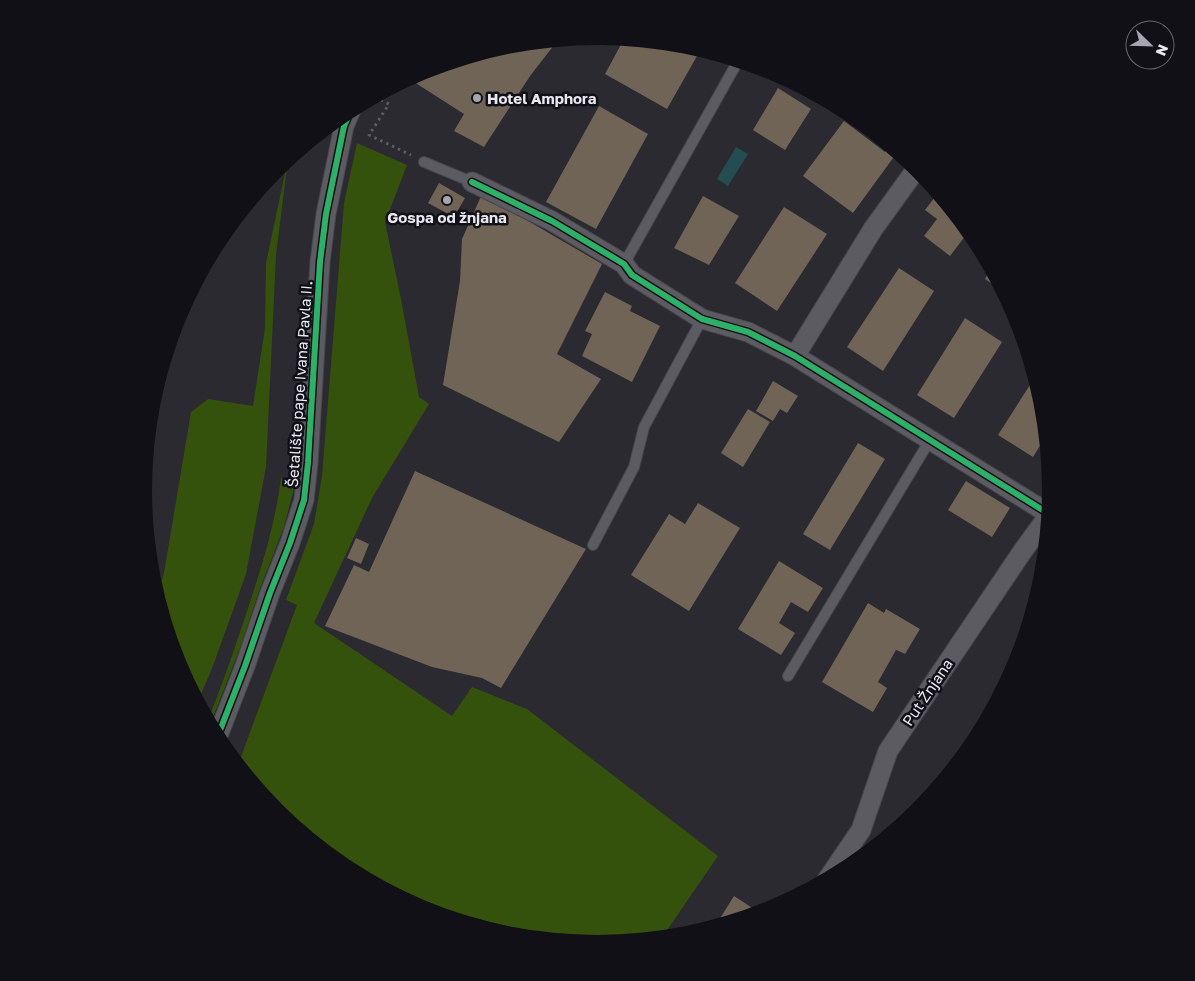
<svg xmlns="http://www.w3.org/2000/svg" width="1195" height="981" font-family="'Golos Text',sans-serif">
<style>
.green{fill:#35520c}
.water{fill:#244d52}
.building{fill:#706456}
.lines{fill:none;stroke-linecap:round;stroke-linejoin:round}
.lane-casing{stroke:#47464c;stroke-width:12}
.street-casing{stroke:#47464c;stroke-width:21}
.path{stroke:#5b5b60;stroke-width:3;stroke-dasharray:2.5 4;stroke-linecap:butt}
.lane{stroke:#5b5b61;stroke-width:10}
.street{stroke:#5b5b61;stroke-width:19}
.cycleway-casing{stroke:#111016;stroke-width:9}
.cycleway{stroke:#2db169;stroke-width:6}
.poi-dot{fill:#a6a6ae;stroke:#111016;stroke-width:2}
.labels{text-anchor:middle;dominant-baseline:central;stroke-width:5;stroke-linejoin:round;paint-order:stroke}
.poi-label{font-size:15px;font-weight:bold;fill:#e9e8f2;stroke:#111016;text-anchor:start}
.street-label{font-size:15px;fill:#e9e8f2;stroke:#111016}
</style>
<rect width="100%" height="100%" fill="#2a2a30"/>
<path class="green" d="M357,143L407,165L385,222L401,299L419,397L429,404L372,498L314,623L452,716L472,687L527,709L718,856L661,939L597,945L509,936L423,910L345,868L276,811L238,765L297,605L286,600L314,524L322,476L344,203Z
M288,159L276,255L266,467L246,574L213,666L198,701L178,664L157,595L164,573L191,412L208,399L253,406L265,328L266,263Z
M281,478L295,484L284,527L259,591L240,648L210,725L208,720C225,678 239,636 253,593C265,556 276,518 281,478Z"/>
<path class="water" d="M736,147L748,154L728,186L717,179Z"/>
<path class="building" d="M624,39L686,45L701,49L667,109L605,74Z
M558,40L530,76L484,147L454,131L464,114L414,82L417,74L424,71L509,45Z
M778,88L811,109L785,150L753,130Z
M599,106L648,134L596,229L546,202Z
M844,121L885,152L888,148L896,154L853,213L803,176Z
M439,183L465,198L454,217L428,203Z
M938,193L969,231L950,256L924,236L937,219L925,210Z
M482,194L602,264L557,354L601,379L559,442L443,385L460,281L462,239Z
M703,196L739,216L709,265L674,248Z
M784,207L827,234L777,311L735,283Z
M899,268L934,291L883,371L847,347Z
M991,268L992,269L1004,292L985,279Z
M605,292L632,306L630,311L660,326L632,382L582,356L592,334L585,331Z
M965,318L1002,342L954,418L917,395Z
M1035,377L1043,402L1046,436L1033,457L998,435Z
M773,381L798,396L787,413L780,409L773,421L756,411Z
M748,409L770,422L743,467L721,453Z
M858,443L885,459L830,550L803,534Z
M415,471L586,549L501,688L482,678L432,667L325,626L354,565L369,572Z
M966,481L1010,508L992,537L948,510Z
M698,503L740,528L689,611L631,575L669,514L685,524Z
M356,538L369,544L361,564L347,558Z
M779,561L823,588L808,612L791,602L779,623L795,633L781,655L738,629Z
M868,603L884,613L886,609L920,629L905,654L896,650L878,682L887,688L873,712L822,682Z
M913,804L922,808L906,822Z
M734,896L760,913L714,928Z"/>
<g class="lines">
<g class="lane-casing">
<path id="lane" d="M424,162L472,182
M624,264L738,61
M593,545L634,467L644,427L702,319
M788,676L930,440"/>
</g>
<g class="street-casing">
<path id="street" d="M472,182L552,221L624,264L632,275L702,319L748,332L795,356L1049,514
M795,356L873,229L917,168
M217,738L245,666L270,593L290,543L304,500L308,463L320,262L326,214L344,126L351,110
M827,880L861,830L888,751L1022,552L1049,515"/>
</g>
<path class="path" d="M375,97L389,104L369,135L411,155"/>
<use href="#lane" class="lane"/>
<use href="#street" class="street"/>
<g class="cycleway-casing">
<path id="cycleway" d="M472,182L552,221L624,264L632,275L702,319L748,332L795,356L1049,514
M217,738L245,666L270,593L290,543L304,500L308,463L320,262L326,214L344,126L351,110"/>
</g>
<use href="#cycleway" class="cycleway"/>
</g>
<g class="poi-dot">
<circle cx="477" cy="98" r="5"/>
<circle cx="447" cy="200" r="5"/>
</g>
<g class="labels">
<g class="poi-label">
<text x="487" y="98">Hotel Amphora</text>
<text x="447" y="217" text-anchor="middle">Gospa od žnjana</text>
</g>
<g class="street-label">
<text transform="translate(299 384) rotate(-86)">Šetalište pape Ivana Pavla II.</text>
<text transform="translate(927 692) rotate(-56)">Put Žnjana</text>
</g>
</g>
<path d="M0 0H1195V981H0ZM152 490a445 445 0 1 1 890 0a445 445 0 1 1-890 0Z" fill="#111016" fill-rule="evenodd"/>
<g transform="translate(1150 45) rotate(113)"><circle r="24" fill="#111016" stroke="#67666e"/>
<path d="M0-4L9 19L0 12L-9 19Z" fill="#a6a6ae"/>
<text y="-8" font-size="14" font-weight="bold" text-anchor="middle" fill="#e9e8f2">N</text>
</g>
</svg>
